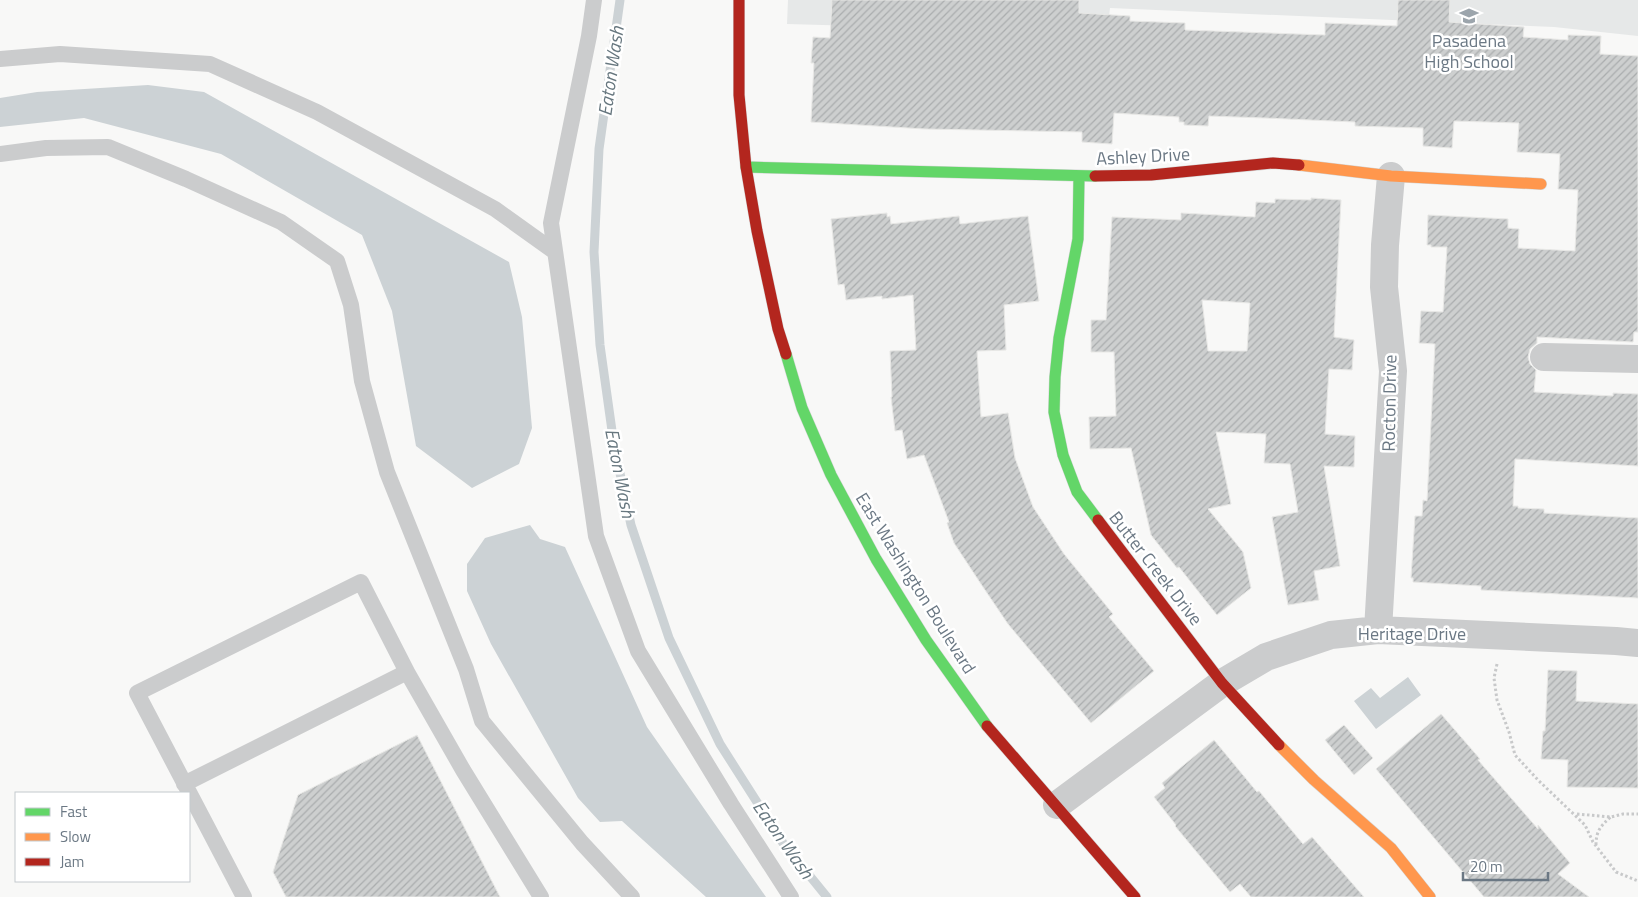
<svg xmlns="http://www.w3.org/2000/svg" width="1638" height="897" font-family="'Titillium Web',sans-serif">
<style>
.built{fill:#e6e8e8}
.water{fill:#ccd2d5}
.lines{fill:none;stroke-linecap:round;stroke-linejoin:round}
.stream{stroke:#ccd2d5;stroke-width:9}
.building{fill:url(#building-hatch);stroke:#e8e8e6;fill-rule:evenodd}
.fast-casing{stroke:#d4d5d5;stroke-width:12}
.slow-casing{stroke:#d4d5d5;stroke-width:12}
.jam-casing{stroke:#d4d5d5;stroke-width:12}
.path{stroke:#c8c9ca;stroke-width:3;stroke-dasharray:2.5 2.5;stroke-linecap:butt}
.lane{stroke:#cbcccd;stroke-width:16}
.street{stroke:#cbcccd;stroke-width:28}
.fast{stroke:#63d668;stroke-width:11}
.slow{stroke:#ff974d;stroke-width:11}
.jam{stroke:#b3261e;stroke-width:11}
.labels{text-anchor:middle;dominant-baseline:central;stroke-width:5;stroke-linejoin:round;paint-order:stroke}
.poi-label{font-size:18px;fill:#6b7884;stroke:#fff}
.street-label{font-size:18px;fill:#6b7884;stroke:#fff}
.water-label{font-size:19px;font-style:italic;fill:#67777f;stroke:#fff}
</style>
<defs>
<pattern id="building-hatch" width="6" height="6" patternUnits="userSpaceOnUse" patternTransform="scale(1.25)"><rect width="6" height="6" fill="#cdcfcf"/><path d="M-1 1l2-2M0 6l6-6M5 7l2-2" fill="none" stroke="#aaadae"/></pattern>
</defs>
<rect width="100%" height="100%" fill="#f8f8f7"/>
<path class="built" d="M788,0H1638V36L1554,27L1110,8L1107,33L787,24Z"/>
<path class="water" d="M148,85L204,92L509,262L522,317L532,428L519,464L472,488L416,446L392,311L362,235L221,154L84,118L0,127V98L37,92Z
M530,525L540,539L565,547L647,727L766,897H706L622,821L600,822L578,798L491,644L467,591V564L485,538Z
M1408,677L1421,695L1376,729L1354,701L1371,688L1380,698Z"/>
<g class="lines">
<path class="stream" d="M620,0L599,149L594,252L600,345L614,445L631,525L669,638L720,744L783,843L827,897"/>
</g>
<path class="building" d="M832,0H1079V13L1130,16V21L1185,23V30L1325,35V23L1397,26L1398,0H1450L1449,22L1524,27L1523,37L1568,40V35L1601,36L1600,54L1638,56V332H1634L1633,342L1537,337V343L1530,349L1528,357L1530,364L1536,370L1534,392L1613,396V393L1638,394V466L1515,459L1513,506H1518V508L1544,509V513L1638,518V598L1481,590V586L1413,582V578H1411L1415,516H1422L1423,500L1427,501L1435,344L1419,343L1421,311L1443,312L1447,247H1431V245H1427L1428,215L1508,219V228L1519,229L1518,248L1575,251L1578,190L1558,189L1560,154L1517,152L1519,123L1454,121L1452,148L1423,146V128L1355,126V122L1265,118L1209,116L1208,126L1184,125V122H1179V117L1114,113L1112,144L1082,142V132L925,129L811,122L814,63H811L813,37L830,38Z
M1311,198L1341,200L1334,337L1354,340L1352,370L1329,369L1325,434L1355,436L1354,467L1324,466L1340,566L1314,571L1319,600L1288,605L1272,517L1298,512L1290,464L1264,463L1266,434L1216,432L1231,504L1208,509L1243,552L1251,588L1217,615L1179,567L1177,568L1151,535L1131,448L1090,449L1089,417L1116,416L1114,352H1091V320H1106L1112,217L1181,220V213L1255,217L1256,202L1275,203V199L1311,200ZM1202,300L1250,303L1247,351H1208Z
M887,213V217L890,216L891,224L959,216L960,224L1028,216L1039,301L1004,305L1006,350L977,351L981,417L1008,413L1015,458L1033,507L1064,554L1113,614L1109,617L1154,671L1091,723L1008,624L981,584L954,543L947,523L949,522L924,455L907,459L902,430L895,431L891,397H892L890,351L916,350L913,295L882,299V296L846,300L844,284L838,285L831,219Z
M1548,670L1577,671L1576,701L1638,704V788L1567,787L1568,760L1541,759L1543,731H1545Z
M1441,714L1480,759L1478,760L1538,829V825L1570,863L1558,874L1589,897H1484L1376,769Z
M1344,725L1373,758L1354,775L1325,740Z
M417,735L500,897H286L273,872L298,795Z
M1214,740L1257,792L1259,791L1303,844L1312,837L1364,897H1251L1240,884L1230,892L1175,826L1176,825L1154,797L1165,788L1162,783Z"/>
<g class="lines">
<g class="fast-casing">
<path id="fast" d="M746,167L1095,176
M1079,176L1078,239L1059,338L1055,377L1054,412L1063,455L1077,492L1098,520
M786,354L802,408L831,475L876,559L926,640L987,726"/>
</g>
<g class="slow-casing">
<path id="slow" d="M1299,165L1391,176L1541,184
M1279,745L1314,780L1391,848L1430,897"/>
</g>
<g class="jam-casing">
<path id="jam" d="M739,0V95L746,167L757,231L778,329L786,354
M1095,176L1151,175L1273,163L1299,165
M1098,520L1222,683L1279,745
M987,726L1135,897"/>
</g>
<path class="path" d="M1497,664L1494,678L1497,700L1509,732L1515,755L1538,780L1585,825L1593,842L1616,872L1638,881
M1577,814L1611,817L1623,814H1638
M1596,845C1596,832 1600,826 1611,817"/>
<path class="lane" d="M594,0L589,36L551,223L596,536L638,651L731,804L791,897
M0,59L60,54L210,64L317,112L495,209L555,252
M0,154L46,148L108,147L186,179L281,222L337,261L351,305L362,381L387,472L466,669L482,721L582,843L632,897
M407,672L463,770L541,897
M184,784L407,672L361,582L137,693L244,897"/>
<path class="street" d="M1544,357L1638,359
M1378,630L1393,371L1384,287L1385,245L1391,176
M1057,805L1222,683L1266,657L1331,635L1378,630L1616,641L1638,643"/>
<use href="#fast" class="fast"/>
<use href="#slow" class="slow"/>
<use href="#jam" class="jam"/>
</g>
<defs>
<g id="school-bare" transform="scale(1.5)"><path d="M0-5L7-2L0 1L-7-2ZM-4 1L0 2.5L4 1V4Q0 6-4 4Z" fill="#9ca5ac" stroke="#fff" stroke-width="2.5" paint-order="stroke"/></g>
</defs>
<g fill-rule="evenodd">
<use href="#school-bare" x="1469" y="16"/>
</g>
<g class="labels">
<g class="poi-label">
<text x="1469" y="40">Pasadena<tspan x="1469" dy="21">High School</tspan></text>
</g>
<g class="street-label">
<text transform="translate(1143 156) rotate(-3)">Ashley Drive</text>
<text transform="translate(1389 403) rotate(-89)">Rocton Drive</text>
<text transform="translate(1156 568) rotate(52)">Butter Creek Drive</text>
<text transform="translate(916 583) rotate(58)">East Washington Boulevard</text>
<text x="1412" y="633">Heritage Drive</text>
</g>
<g class="water-label">
<text transform="translate(610 71) rotate(-82)">Eaton Wash</text>
<text transform="translate(621 473) rotate(79)">Eaton Wash</text>
<text transform="translate(784 839) rotate(55)">Eaton Wash</text>
</g>
</g>
<rect x="15" y="792" width="175" height="90" fill="#ffffff" stroke="#c4c9ce"/>
<rect x="25" y="808" width="25" height="8" fill="#63d668" stroke="#c4c9ce"/>
<text x="60" y="817" font-size="15" fill="#6b7884">Fast</text>
<rect x="25" y="833" width="25" height="8" fill="#ff974d" stroke="#c4c9ce"/>
<text x="60" y="842" font-size="15" fill="#6b7884">Slow</text>
<rect x="25" y="858" width="25" height="8" fill="#b3261e" stroke="#c4c9ce"/>
<text x="60" y="867" font-size="15" fill="#6b7884">Jam</text>
<path d="M1463 872v8h85v-8" fill="none" stroke="#6b7884" stroke-width="2.5"/>
<text x="1470" y="872" font-size="15" fill="#6b7884" stroke="#ffffff" stroke-width="4" paint-order="stroke">20 m</text>
</svg>
